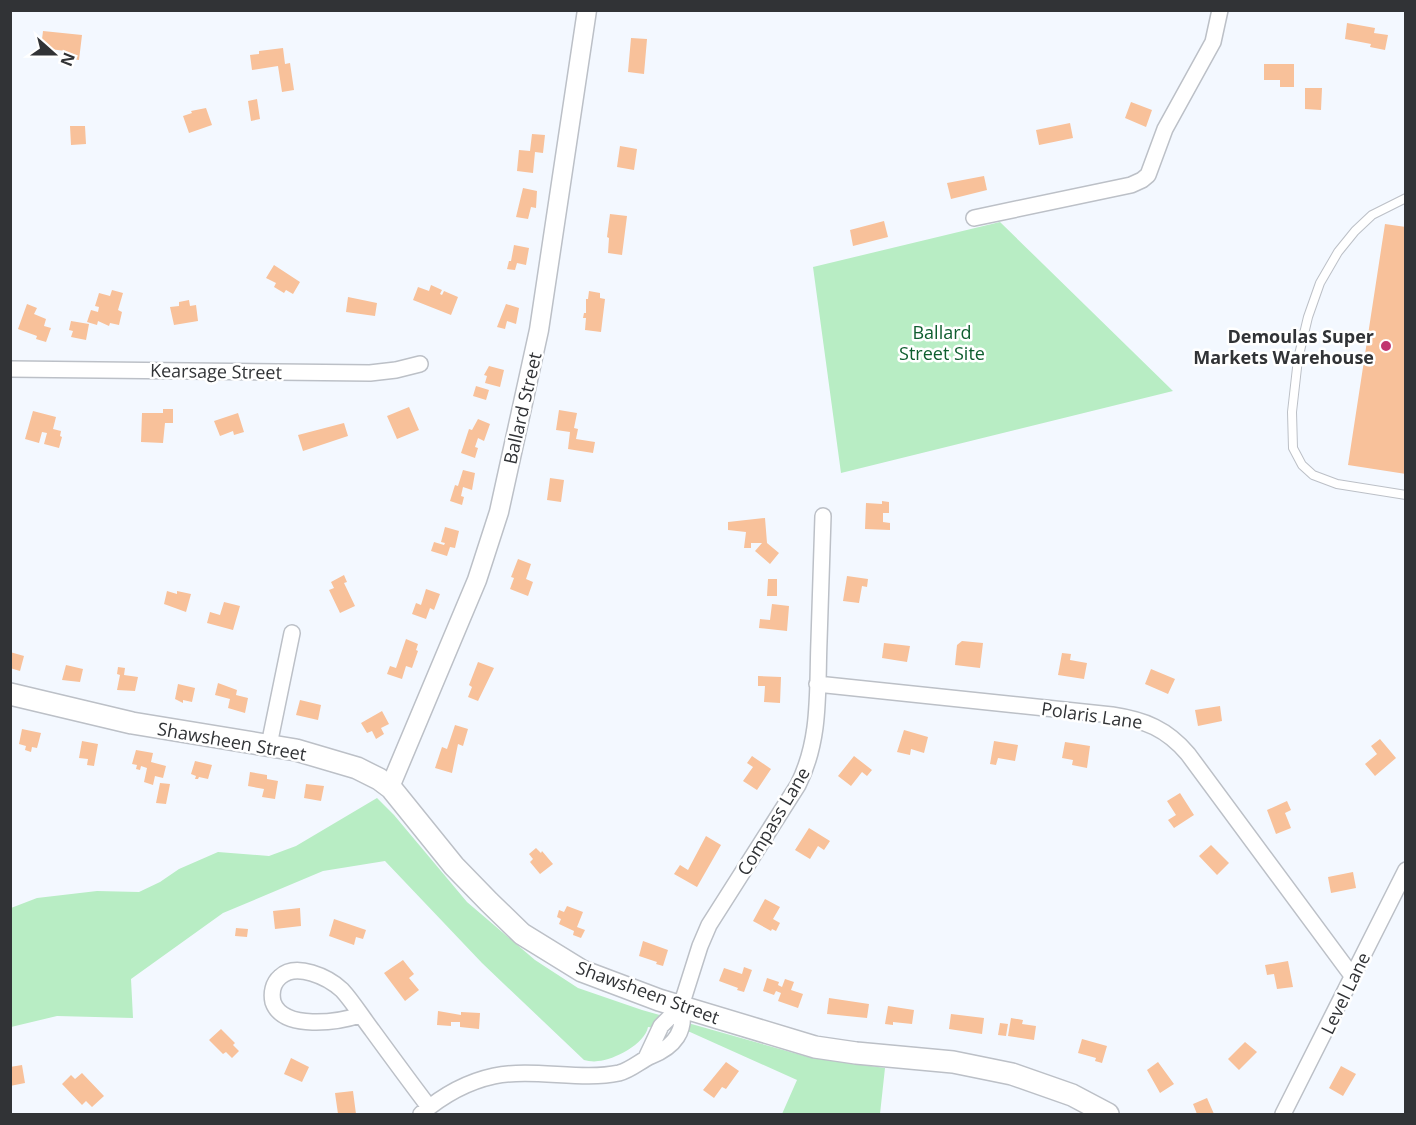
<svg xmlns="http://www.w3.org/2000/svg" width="1416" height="1125" font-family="'Open Sans',sans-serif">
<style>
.green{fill:#b8edc4}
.building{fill:#f8c19a}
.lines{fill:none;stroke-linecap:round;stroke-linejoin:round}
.service-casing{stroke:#bcc0c7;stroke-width:10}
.minor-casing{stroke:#bcc0c7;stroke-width:18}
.tertiary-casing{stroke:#bcc0c7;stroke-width:21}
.secondary-casing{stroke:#bcc0c7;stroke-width:24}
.service{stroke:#fff;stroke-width:8}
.minor{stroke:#fff;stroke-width:15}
.tertiary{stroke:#fff;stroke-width:18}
.secondary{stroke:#fff;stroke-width:21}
.poi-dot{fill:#c1366e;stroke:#fff;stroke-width:2}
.labels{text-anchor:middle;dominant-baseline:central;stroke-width:5;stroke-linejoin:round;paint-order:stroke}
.park-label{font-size:18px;fill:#0f5e2f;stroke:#fff}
.poi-label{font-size:18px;font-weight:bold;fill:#313336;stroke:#fff;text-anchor:end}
.street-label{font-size:18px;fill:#313336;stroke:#fff}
</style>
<rect width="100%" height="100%" fill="#f3f8ff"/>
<path class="green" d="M1000,222L1173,391L841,473L813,267Z
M377,798L394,815L467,902L535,960L578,988L642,1010L808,1057L885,1068L880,1114H782L797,1080L690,1032L648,1027C645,1044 614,1060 598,1061C594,1062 588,1061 584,1060L482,963L385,861L323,871L223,913L131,979L133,1018L57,1016L11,1027V908L37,898L97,891L139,892L160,882L179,869L218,852L269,856L296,846Z"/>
<path class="building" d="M1347,23L1375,28L1374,33L1388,35L1385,50L1370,47L1371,44L1345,39Z
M43,31L82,35L79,60L65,58L66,51L41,48Z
M631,38L647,39L644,74L628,72Z
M283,48L285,64L290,63L294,90L282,92L278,66L252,70L250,55L259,54V51Z
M1264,64H1294V87H1280V80H1264Z
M1305,88H1322L1321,110L1305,109Z
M257,99L260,119L251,121L248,101Z
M1131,102L1152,110L1146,127L1125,118Z
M206,108L212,125L189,133L183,116L192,113L191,111Z
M1070,123L1073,138L1039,145L1036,130Z
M70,126H85L86,144L71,145Z
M532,134L545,135L543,153L535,152L533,173L517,171L519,150L530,151Z
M620,146L637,149L634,170L617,167Z
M984,176L987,190L951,199L947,183Z
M523,188L537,191L536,208L531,207L528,219L516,217Z
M610,214L627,216L622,255L608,253L609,238L607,237Z
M884,221L888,237L853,246L850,230Z
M1385,224L1406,227V474L1348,465Z
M514,245L529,248L526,265L517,263L515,270L507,269L509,261H511Z
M274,265L300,282L293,294L286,290L284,293L274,287L276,283L266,278Z
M431,285L442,290L440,294L442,295L444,291L458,297L451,315L413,300L418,287L429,291Z
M112,290L123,293L118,310L122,312L119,325L110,323L109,326L98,321L97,325L87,322L91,310L98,312L99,307L95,306L99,293L110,296Z
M589,291L600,293V298L605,299L601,332L585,330L586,318H583L584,313H586V299H588Z
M348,297L377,303L375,316L346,312Z
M189,300L190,306L196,305L198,321L174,325L170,307L179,306V302Z
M27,304L37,308L34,314L46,319L44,326L51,328L46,342L36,339L37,336L18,329Z
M506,304L519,308L516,324L507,321L505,329L497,327Z
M71,321L89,324L86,340L71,337L73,331L69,330Z
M489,366L504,370L500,387L485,383L487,376L484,375Z
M476,386L489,390L486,400L473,396Z
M409,407L419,430L397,439L387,416Z
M163,409H173V423H165L163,443L141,442L142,413H163Z
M559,410L577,413L574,428L578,429L576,439L595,442L593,453L568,449L570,432L556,430Z
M33,411L56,417L53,429L61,431L60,436L62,437L59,448L44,444L47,433L42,432L39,443L25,439Z
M238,413L244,432L234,435L233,431L220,436L214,421Z
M478,419L490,424L484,441L478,438L475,447L478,448L475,458L461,453L469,429L472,430Z
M344,423L348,436L303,451L298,435Z
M463,470L475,473L472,490L463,487L461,496L464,497L462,505L450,501L455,485L458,486Z
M550,478L564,480L561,502L547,500Z
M882,501L889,502V513H883V522L890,523V530L865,529L866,503L882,504Z
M765,518L767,543L779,553L770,564L755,551L762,543H751V548H744L746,532L728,530V522Z
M445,527L459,531L455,548L450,547L447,556L431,551L434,542L444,545L445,543L441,542Z
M518,559L531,564L526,579L533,582L528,596L510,589L514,578L511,577Z
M344,575L347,582L344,583L355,606L340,613L329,590L334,588L331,582Z
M847,576L868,579L867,587L862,586L859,603L843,601Z
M768,579H777V596H767Z
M426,589L440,594L434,610L430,608L426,619L412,614L416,603L421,605Z
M167,591L177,594V591L191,594L186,612L164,604Z
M224,602L240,606L233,630L207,623L210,612L220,615Z
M772,604L789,606L787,631L759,628L760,619L770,620Z
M406,639L418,644L416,650L418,651L412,668L406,666L402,679L387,674L390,666L396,668Z
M962,641L983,643L980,668L955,665L957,645Z
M884,643L910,646L907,662L882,658Z
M10,652L24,656L20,671L10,668Z
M1062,653L1071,654L1070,660L1087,663L1084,679L1058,675Z
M478,662L494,668L478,701L468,697L472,687L469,685Z
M66,665L83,669L80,682L62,680Z
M118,667L125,668L124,675L138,677L135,691L117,690L120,675L117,674Z
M1151,669L1175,679L1168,694L1145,684Z
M758,676L781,677L780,703L764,702L765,686H758Z
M218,683L237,690L236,695L248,698L245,713L228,708L230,699L215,695Z
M178,684L195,688L192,702L183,700V703L175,699Z
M300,700L321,705L318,720L296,715Z
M1220,706L1222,721L1198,726L1195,710Z
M382,711L389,724L381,728L384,734L376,739L372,731L367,733L361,723Z
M455,725L468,729L463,746L458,744L452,773L435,768L442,747L447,749Z
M22,729L41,733L37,748L32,747L31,752L25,750L26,746L19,744Z
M904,730L928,737L924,753L911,749L910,755L897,752Z
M1380,739L1396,758L1375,776L1365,764L1377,754L1371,746Z
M82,741L98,744L94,766L87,765L88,759L79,758Z
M994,741L1018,745L1015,761L998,758L996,765L990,764Z
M1065,742L1090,746L1087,768L1072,765L1073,760L1062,758Z
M136,750L153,753L151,762L166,766L163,778L155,776L153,785L144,782L147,768L141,766L140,770L136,769L137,765L132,764Z
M752,756L771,769L757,790L743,781L753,767L747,763Z
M854,756L872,770L867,776L862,772L851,786L838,776Z
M195,761L212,765L208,779L199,777L198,779H195L196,776L191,774Z
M250,772L267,775V779L278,781L275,799L262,797L264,789L248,786Z
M160,783L170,784L166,804L156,803Z
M306,784L324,786L321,801L304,798Z
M1180,793L1194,815L1174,828L1168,820L1176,815L1167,801Z
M1287,801L1291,810L1285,813L1291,828L1276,834L1267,810Z
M809,828L830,841L824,850L818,846L810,859L795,850Z
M706,836L721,845L697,887L674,874L680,865L688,870Z
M1211,845L1229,863L1217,875L1199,856Z
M536,848L541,853L542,851L553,864L540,874L530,862L533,859L529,854Z
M1353,872L1356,888L1331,893L1328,877Z
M765,899L780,907L773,919L780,923L776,931L772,929L771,931L753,921Z
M567,906L583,912L577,927L585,930L581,938L573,935L574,931L559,924L561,919L557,917L559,910L564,912Z
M300,908L301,926L275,929L273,911Z
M334,919L366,930L363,939L356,937L354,945L329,936Z
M236,928L248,929L247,937L235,936Z
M643,941L668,950L663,966L656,964L657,962L639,956Z
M403,960L414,974L409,978L419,990L405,1001L384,973Z
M1288,961L1293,987L1277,989L1274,974L1267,975L1265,965Z
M744,967L752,970L744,992L737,990L738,988L719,981L724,968L742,974Z
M767,978L779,982L778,985L782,987L785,979L794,982L791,990L803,994L798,1008L778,1001L781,993L776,991L774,995L763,991Z
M829,998L869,1004L867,1018L827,1014Z
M888,1006L914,1010L912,1024L893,1022V1025L885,1024Z
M438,1011L461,1015V1012L480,1013L479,1029L460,1027V1022H451V1026L437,1025Z
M951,1014L984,1018L982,1034L949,1029Z
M1011,1018L1023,1020L1022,1024L1036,1026L1034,1040L1008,1036Z
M1000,1023L1008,1024L1006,1036L998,1035Z
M221,1029L235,1043L233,1045L239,1051L232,1058L226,1052L223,1054L209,1040Z
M1082,1039L1107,1046L1102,1063L1095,1061L1096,1058L1078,1053Z
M1245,1042L1257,1052L1239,1070L1228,1059Z
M291,1058L309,1067L302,1082L284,1074Z
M726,1062L739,1071L726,1089L722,1087L714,1098L703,1090Z
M1158,1062L1174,1084L1160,1093L1147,1070Z
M22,1065L25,1083L10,1086V1067Z
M1341,1066L1356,1074L1343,1096L1329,1088Z
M82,1073L104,1096L92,1107L86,1101L82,1105L62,1084L71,1075L75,1079Z
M353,1091L356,1114H338L335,1093Z
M1207,1098L1214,1114H1197L1193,1104Z"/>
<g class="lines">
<g class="service-casing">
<path id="service" d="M1406,198L1372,215L1355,231L1338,252L1320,283L1308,317L1298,359L1292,412L1293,448L1302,465L1313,475L1337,484L1406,495"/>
</g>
<g class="minor-casing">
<path id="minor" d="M974,218L1131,185L1142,180L1148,175L1165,129L1213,42L1220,10
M10,369L370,373L396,370L420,364
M817,684L1112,715C1145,720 1167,729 1188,754L1353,977
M269,745L292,633
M681,1006L700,946L709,925L798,785C821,739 817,692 819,641C820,599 822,558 823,516
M360,1015C339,1022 283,1031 273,1002C271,993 273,983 280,977C296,962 328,977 342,990C353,1002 362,1017 372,1030C391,1056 410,1082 429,1107
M646,1058L661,1026L681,1006
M421,1114C442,1096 466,1082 494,1076C533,1068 581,1081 619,1073C631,1070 640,1061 651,1056C674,1047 687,1031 681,1006
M1283,1114L1406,870"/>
</g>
<g class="tertiary-casing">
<path id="tertiary" d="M390,787L477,580L499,512L539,330L587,10"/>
</g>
<g class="secondary-casing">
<path id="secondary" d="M10,694L132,723L296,750L357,768L379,779L391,788L454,866L489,902L522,934L582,971L659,1000L815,1047L856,1053L953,1062L1012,1074L1072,1095L1108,1114"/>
</g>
<use href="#service" class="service"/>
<use href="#minor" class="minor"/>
<use href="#tertiary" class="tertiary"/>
<use href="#secondary" class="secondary"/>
</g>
<circle class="poi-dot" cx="1386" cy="346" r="6"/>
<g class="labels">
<g class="park-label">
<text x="942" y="332">Ballard<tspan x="942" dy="21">Street Site</tspan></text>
</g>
<g class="poi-label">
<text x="1374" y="336">Demoulas Super<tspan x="1374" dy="21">Markets Warehouse</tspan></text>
</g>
<g class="street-label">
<text transform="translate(216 371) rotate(1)">Kearsage Street</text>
<text transform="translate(522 408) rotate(-77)">Ballard Street</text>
<text transform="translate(1092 715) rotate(8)">Polaris Lane</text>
<text transform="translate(232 741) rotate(10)">Shawsheen Street</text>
<text transform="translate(773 821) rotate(-59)">Compass Lane</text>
<text transform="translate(648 992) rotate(20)">Shawsheen Street</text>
<text transform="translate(1345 993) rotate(-64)">Level Lane</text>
</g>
</g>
<rect width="1416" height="1125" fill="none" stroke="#313336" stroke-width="24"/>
<g transform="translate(54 54) rotate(111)" stroke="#ffffff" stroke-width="4.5" paint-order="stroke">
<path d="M0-4.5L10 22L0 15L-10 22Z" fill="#313336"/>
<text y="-9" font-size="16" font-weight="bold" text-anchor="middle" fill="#313336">N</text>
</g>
</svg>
